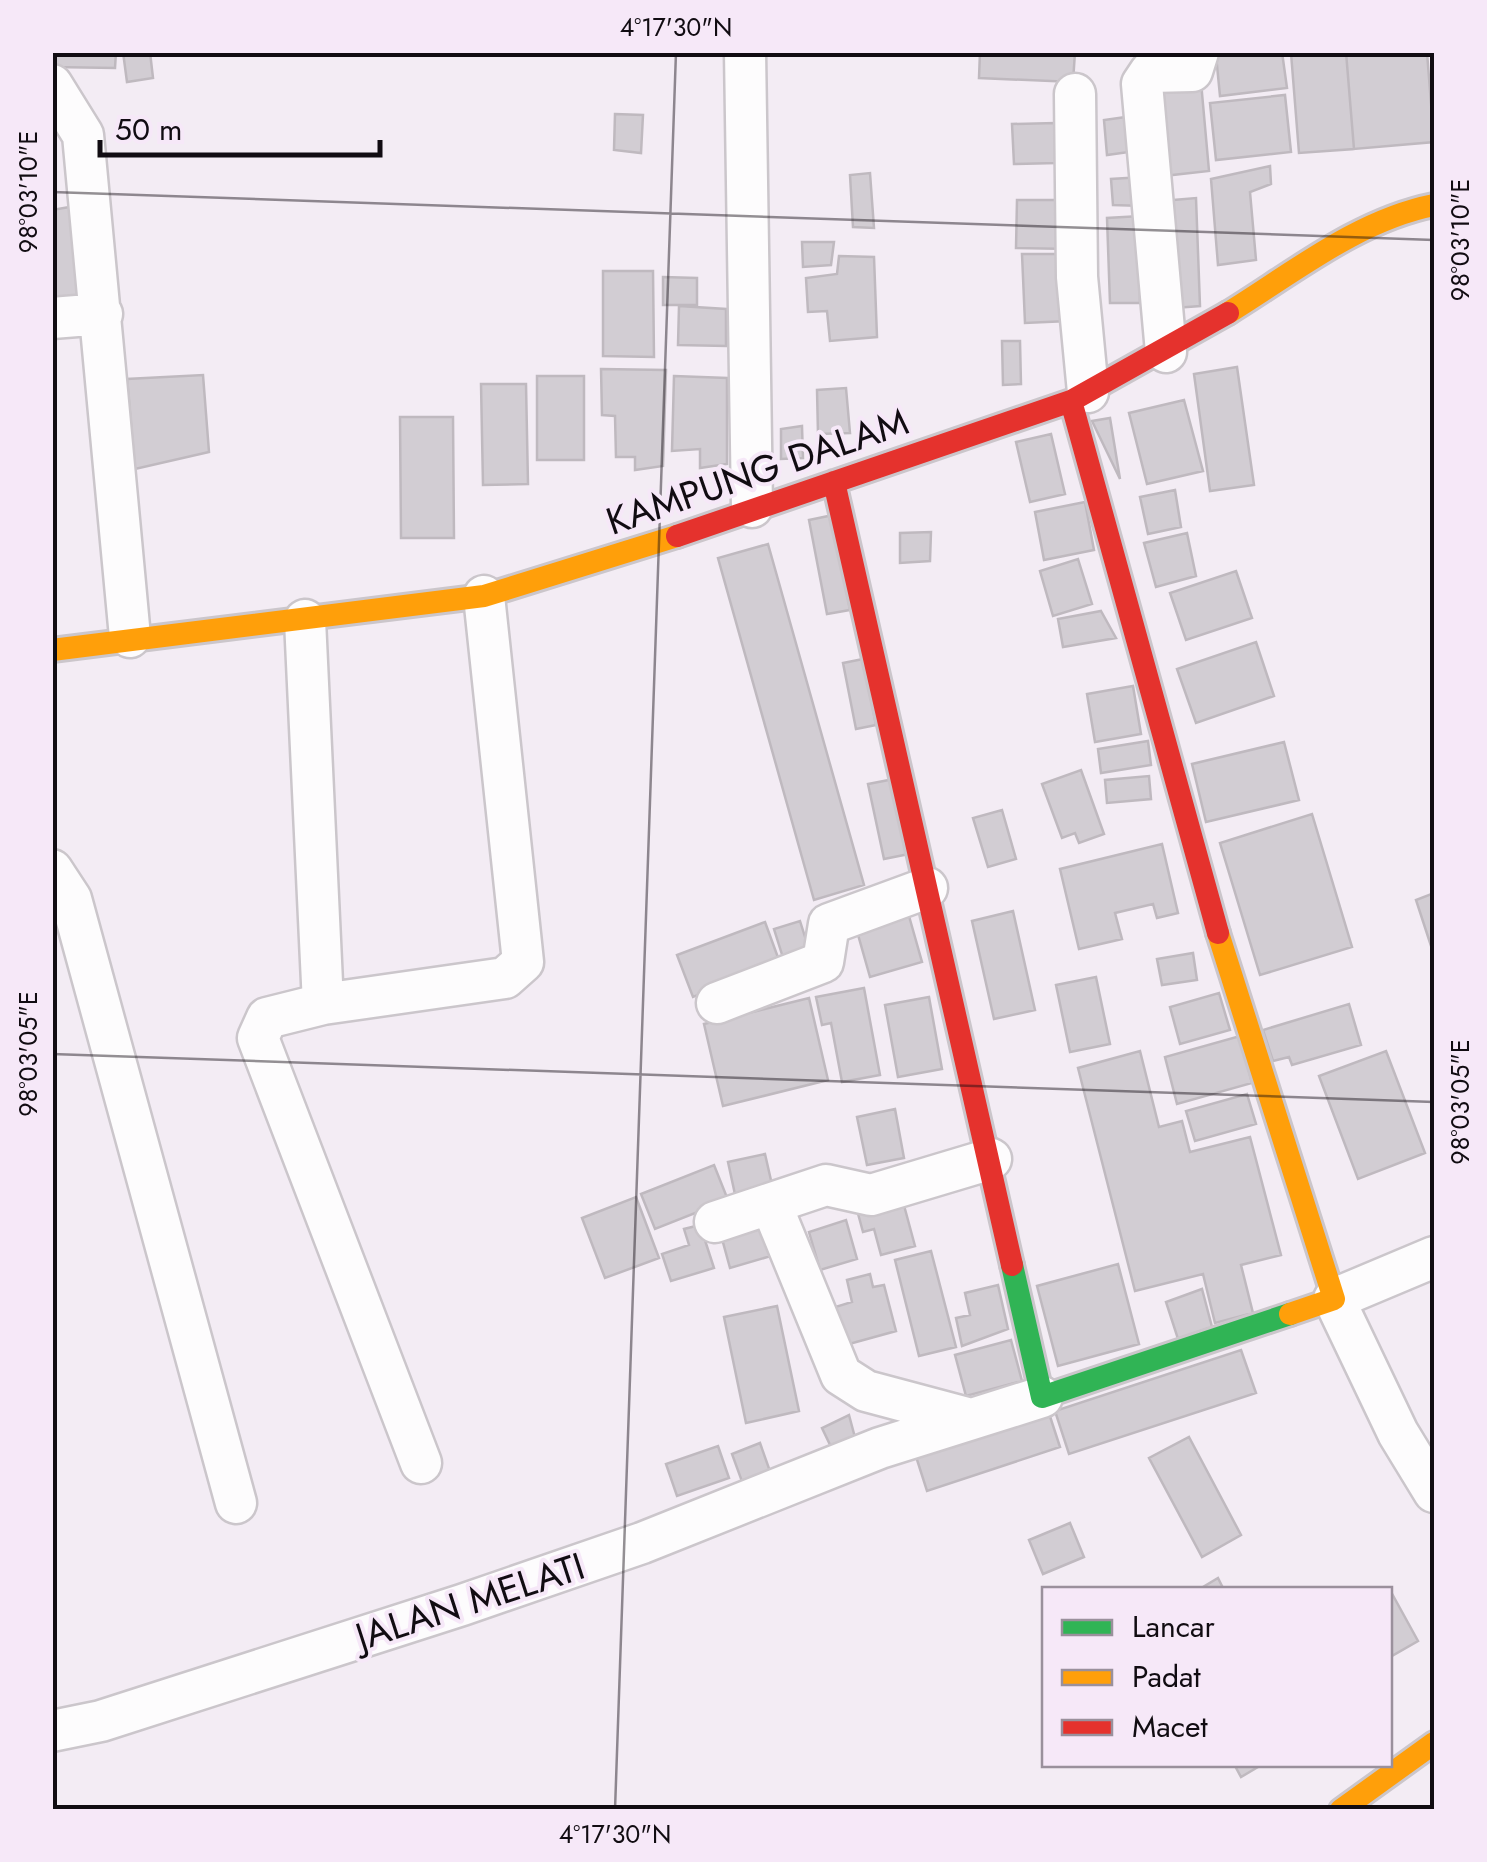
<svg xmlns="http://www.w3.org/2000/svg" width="1487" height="1862" font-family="Jost,sans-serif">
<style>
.building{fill:#d2cdd3;stroke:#bfb9bf;stroke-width:2.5}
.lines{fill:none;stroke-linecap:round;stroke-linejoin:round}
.street-casing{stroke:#cbc6cb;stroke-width:45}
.fast-casing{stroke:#cbc6cb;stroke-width:28}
.slow-casing{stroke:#cbc6cb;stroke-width:28}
.jam-casing{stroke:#cbc6cb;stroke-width:28}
.street{stroke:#fdfcfd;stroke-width:40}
.fast{stroke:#30b455;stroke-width:22}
.slow{stroke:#ff9f0a;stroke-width:22}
.jam{stroke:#e5322d;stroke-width:22}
.ticks{fill:none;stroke:#110c12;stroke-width:2.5;stroke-opacity:0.45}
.labels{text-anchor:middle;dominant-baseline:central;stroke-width:8;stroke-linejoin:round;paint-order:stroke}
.street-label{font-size:38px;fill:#110c12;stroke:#f6e8f8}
.neatline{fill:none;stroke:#110c12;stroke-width:4}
.ticks-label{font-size:25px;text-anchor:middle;fill:#110c12}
</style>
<rect width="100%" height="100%" fill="#f3ecf4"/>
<path class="building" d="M54,52H116L115,68L54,67Z
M123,52H150L153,78L127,82Z
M980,52H1075L1073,82L979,78Z
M1237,52H1282L1287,88L1220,96L1216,55Z
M1346,52H1427L1434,142L1354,149Z
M1346,52L1354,149L1299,153L1291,53Z
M1201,82L1209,171L1163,176L1155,86Z
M1285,95L1291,152L1216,160L1210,103Z
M615,114L643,115L641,153L614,150Z
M1126,117L1129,152L1107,155L1104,120Z
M1055,123L1056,163L1014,164L1012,124Z
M1270,166L1271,184L1250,192L1256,260L1218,265L1211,179Z
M870,173L874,228L853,227L850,175Z
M1142,177L1143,206L1113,205L1111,179Z
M1196,198L1200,306L1175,308L1162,201Z
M1017,200H1069V249L1016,248Z
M81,205L100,296L52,305V210Z
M1140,216V303H1110L1107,218Z
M802,242H834L831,265L803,267Z
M1022,254H1067L1068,321L1025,323Z
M839,256L874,257L877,337L830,341L827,311L808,312L806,278L837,274Z
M603,271H653L654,357L603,356Z
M663,277L697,278V305H663Z
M679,306L726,309V346L678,345Z
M1002,341H1020L1021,384L1003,385Z
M1237,367L1254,485L1210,491L1194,374Z
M601,369L666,370L663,466L635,470V457H616L615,416L602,415Z
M203,375L209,452L135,469L127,379Z
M537,376H584V460H537Z
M674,376L727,378V464L700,468V449L672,451Z
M481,384H526L528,484L483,485Z
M846,388L850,433L818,434L817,390Z
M1184,400L1203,471L1147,484L1129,413Z
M400,417H453L454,538H401Z
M1110,418L1120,479L1092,421Z
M802,426L803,458L781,459V429Z
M1051,434L1065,494L1030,502L1016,442Z
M1175,490L1181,527L1148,534L1140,497Z
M1085,502L1094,550L1044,560L1035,512Z
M833,515L850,610L827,614L809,520Z
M931,532L930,561L900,563V533Z
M1187,533L1196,576L1156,587L1144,543Z
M768,544L864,885L814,900L718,558Z
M1078,559L1092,604L1053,616L1040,571Z
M1236,571L1252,618L1186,640L1170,593Z
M1101,611L1116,638L1063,647L1058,619Z
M1256,642L1274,696L1196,723L1177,669Z
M863,659L876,725L856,729L843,663Z
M1133,686L1141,734L1095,742L1087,694Z
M1148,741L1151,765L1101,773L1098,749Z
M1284,742L1299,800L1206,822L1192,764Z
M1081,770L1104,834L1079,843L1075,833L1062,838L1042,784Z
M1149,776L1151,799L1107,803L1105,780Z
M894,779L909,854L884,859L868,784Z
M1002,810L1016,859L988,867L973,818Z
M1312,814L1352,947L1260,975L1220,843Z
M1162,844L1178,913L1157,918L1153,904L1115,913L1122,939L1079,949L1060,869Z
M1434,893V955L1416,900Z
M907,909L922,962L870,977L855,924Z
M1013,911L1035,1010L994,1019L972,921Z
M800,921L811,956L785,964L774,929Z
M765,922L780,963L693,997L677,955Z
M1193,953L1197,980L1162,985L1157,959Z
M1096,977L1110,1044L1070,1052L1056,985Z
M864,988L880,1075L842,1082L831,1023L822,1025L816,997Z
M1219,993L1230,1030L1180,1044L1170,1007Z
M929,997L942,1069L898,1077L885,1005Z
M809,998L828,1080L723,1106L704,1024Z
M1349,1004L1361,1045L1292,1065L1289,1057L1273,1061L1263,1030Z
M1240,1036L1252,1083L1177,1104L1165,1057Z
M1140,1051L1159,1127L1182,1121L1190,1152L1250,1137L1281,1255L1241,1265L1253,1313L1215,1323L1203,1274L1135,1291L1078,1068Z
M1386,1051L1425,1153L1358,1179L1319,1076Z
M1247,1094L1256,1124L1195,1141L1186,1111Z
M895,1109L904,1158L867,1165L857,1117Z
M765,1154L773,1189L736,1199L728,1162Z
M714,1165L728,1200L655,1229L641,1194Z
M636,1197L659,1258L605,1278L582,1218Z
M902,1198L915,1246L881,1255L874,1229L863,1232L857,1210Z
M846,1220L857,1259L820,1270L809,1232Z
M762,1223L771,1256L730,1268L721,1235Z
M700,1225L714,1268L671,1281L662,1254L689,1245L684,1229Z
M931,1251L956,1347L919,1356L895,1260Z
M1118,1264L1139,1344L1058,1366L1037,1286Z
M870,1274L873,1287L884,1285L896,1331L842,1346L832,1308L852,1302L847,1280Z
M998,1285L1008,1329L962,1346L956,1318L970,1315L965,1293Z
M1202,1289L1212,1327L1178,1339L1166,1302Z
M777,1306L799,1411L746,1423L724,1317Z
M1011,1340L1022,1381L966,1396L955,1355Z
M1241,1350L1256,1393L1069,1454L1055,1411Z
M1045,1401L1060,1447L927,1491L912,1444Z
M849,1415L857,1445L833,1451L822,1428Z
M1189,1437L1241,1535L1202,1557L1149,1458Z
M760,1443L772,1477L744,1487L732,1454Z
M718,1446L729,1478L677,1496L666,1464Z
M1070,1523L1084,1557L1043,1574L1029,1540Z
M1218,1578L1224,1590H1198Z
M1390,1590L1418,1641L1390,1657Z
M1234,1764H1263L1241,1777Z"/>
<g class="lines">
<g class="street-casing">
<path id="street" d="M745,52L752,507
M52,85L83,135L130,637
M1075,94L1077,277L1088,392
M52,318L102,314
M1166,352L1142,84L1150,72L1192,71L1198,52
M305,620L323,1004L505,978L523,962L484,596
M52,870L71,899L236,1503
M717,1003L823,962L829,924L927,888
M323,1004L267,1018L258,1038L421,1463
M771,1204L841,1375L866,1391L971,1419
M715,1222L826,1185L871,1195L991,1159
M1434,1257L1334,1299L1398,1433L1434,1492
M52,1731L101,1721L462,1605L642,1543L880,1448L1042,1397"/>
</g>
<g class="fast-casing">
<path id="fast" d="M1012,1265L1042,1397L1290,1314"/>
</g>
<g class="slow-casing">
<path id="slow" d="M1228,313C1293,273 1358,220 1434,205
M52,650L484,596L677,536
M1218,933L1334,1299L1290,1314
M1341,1810L1434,1743"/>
</g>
<g class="jam-casing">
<path id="jam" d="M1071,401L1218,933
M834,482L1012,1265
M677,536L1071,401L1228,313"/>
</g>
<use href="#street" class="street"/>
<use href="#fast" class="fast"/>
<use href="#slow" class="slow"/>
<use href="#jam" class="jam"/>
</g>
<path class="ticks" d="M52,192L1434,240M52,1054L1434,1102M615,1810L676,52"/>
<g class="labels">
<g class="street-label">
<text transform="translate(757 471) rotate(-19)">KAMPUNG DALAM</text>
<text transform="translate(470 1601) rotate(-18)">JALAN MELATI</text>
</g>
</g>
<rect width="1487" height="1862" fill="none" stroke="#f6e8f8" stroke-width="110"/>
<rect x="1042" y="1587" width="350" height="180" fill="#f6e8f8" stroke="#9a909c" stroke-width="2.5"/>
<rect x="1062" y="1620" width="50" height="15" fill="#30b455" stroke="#9a909c" stroke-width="2.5"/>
<text x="1132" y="1637" font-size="30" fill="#110c12">Lancar</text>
<rect x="1062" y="1670" width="50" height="15" fill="#ff9f0a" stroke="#9a909c" stroke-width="2.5"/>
<text x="1132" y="1687" font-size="30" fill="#110c12">Padat</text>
<rect x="1062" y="1720" width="50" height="15" fill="#e5322d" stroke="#9a909c" stroke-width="2.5"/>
<text x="1132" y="1737" font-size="30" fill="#110c12">Macet</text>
<path d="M100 140v15h280v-15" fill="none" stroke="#110c12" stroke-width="5"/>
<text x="115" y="140" font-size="30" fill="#110c12" stroke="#f6e8f8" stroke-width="8" paint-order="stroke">50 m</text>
<rect x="55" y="55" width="1377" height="1752" class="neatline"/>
<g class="ticks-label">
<text x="676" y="36">4°17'30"N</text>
<text transform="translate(28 192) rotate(-90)" y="9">98°03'10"E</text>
<text transform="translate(1460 240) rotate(-90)" y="9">98°03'10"E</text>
<text transform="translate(28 1054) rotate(-90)" y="9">98°03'05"E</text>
<text transform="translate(1460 1102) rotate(-90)" y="9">98°03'05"E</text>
<text x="615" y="1843">4°17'30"N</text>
</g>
</svg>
